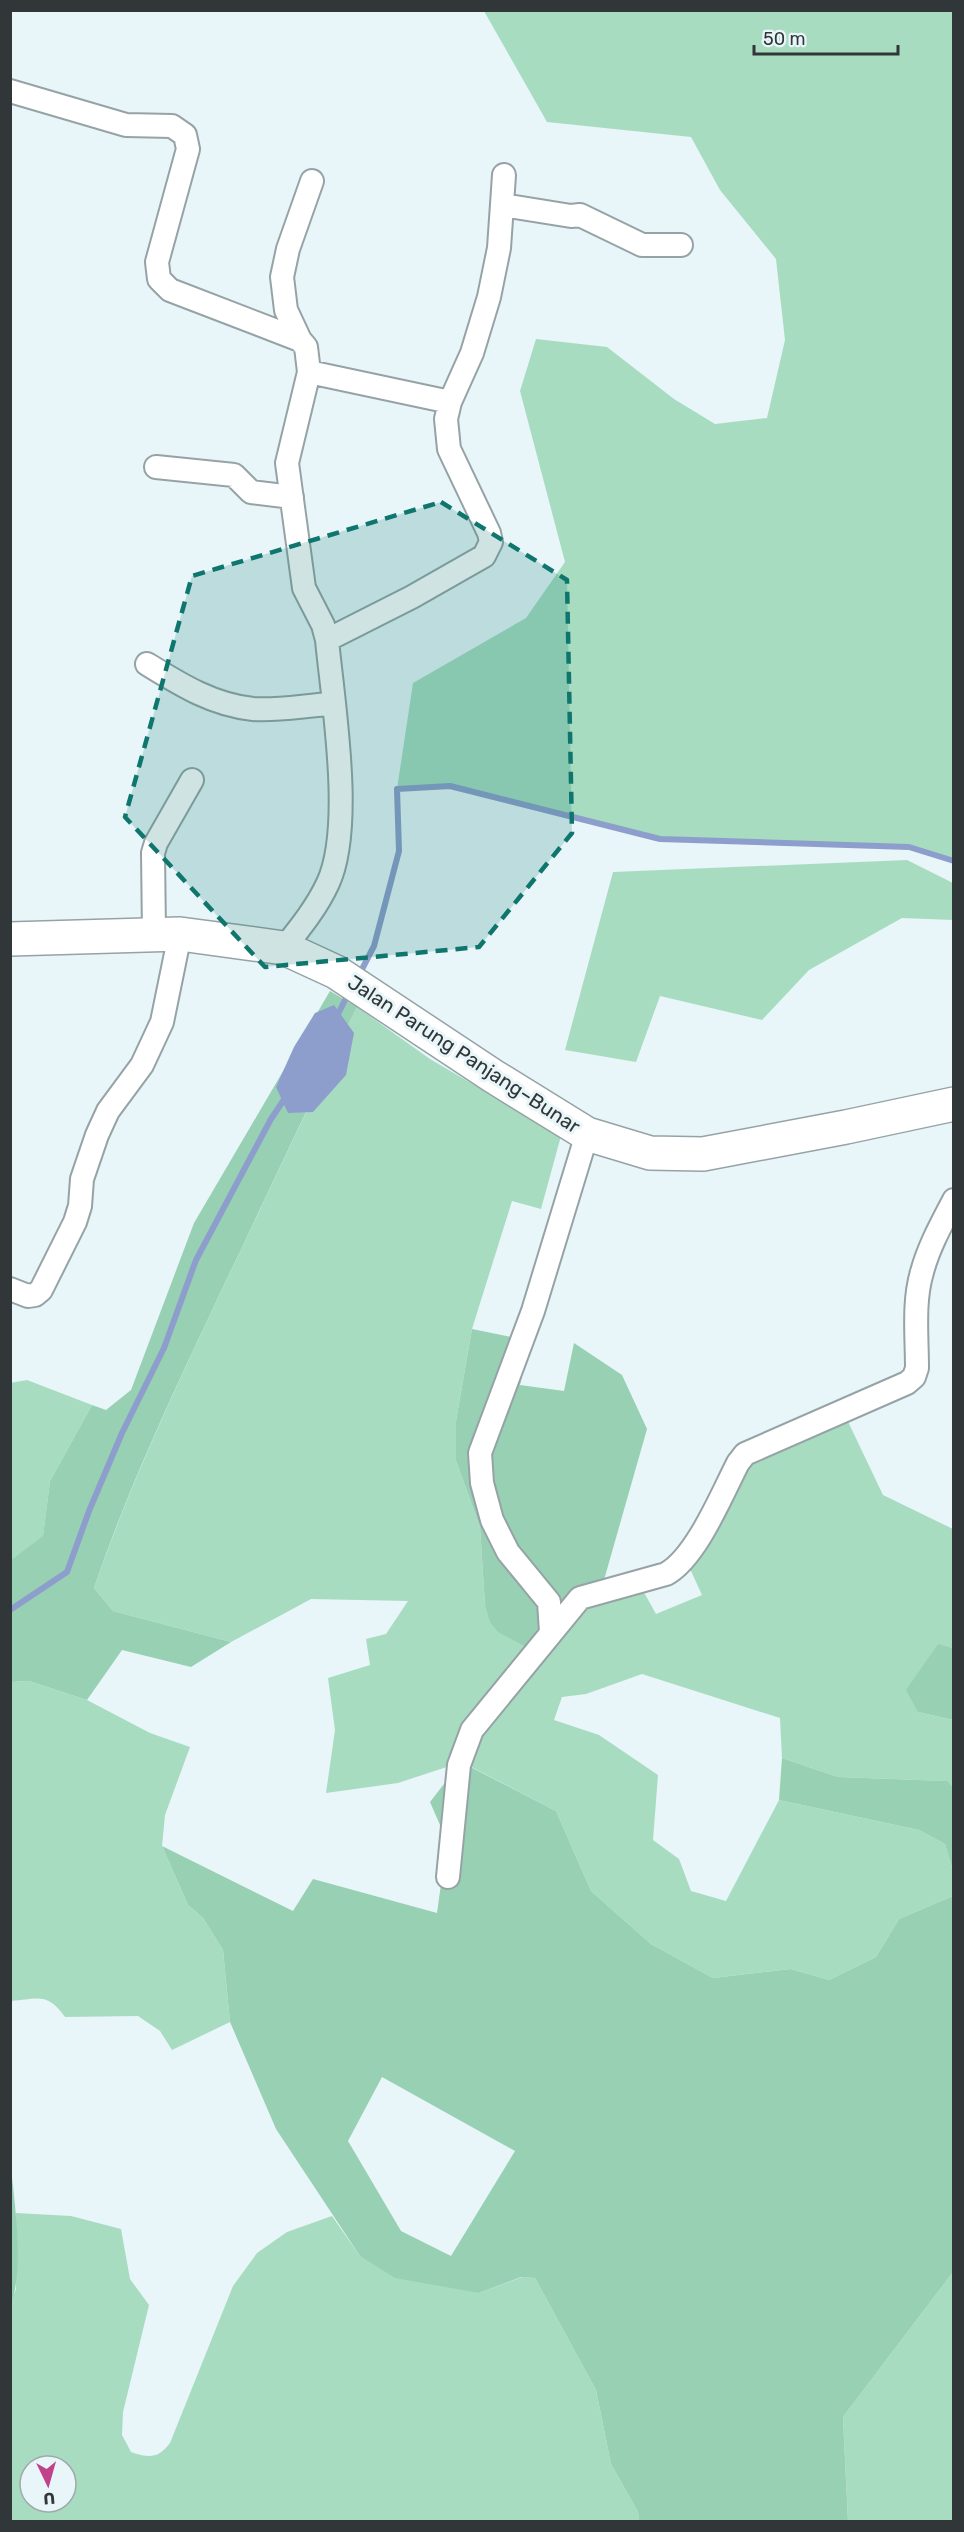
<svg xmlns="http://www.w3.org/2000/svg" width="964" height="2532" font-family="Rubik,sans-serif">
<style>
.green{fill:#a8dcc1;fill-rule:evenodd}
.forest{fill:#98d0b3;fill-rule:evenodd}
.water{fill:#8d9ecc}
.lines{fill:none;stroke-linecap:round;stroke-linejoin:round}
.stream{stroke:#8d9ecc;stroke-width:6}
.minor-casing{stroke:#96a3a6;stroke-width:26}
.primary-casing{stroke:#96a3a6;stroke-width:36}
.minor{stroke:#fff;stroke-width:22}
.primary{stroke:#fff;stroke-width:33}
.marked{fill:#0f766e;fill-opacity:0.2;stroke:#0f766e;stroke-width:4.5;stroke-dasharray:12 8;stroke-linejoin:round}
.labels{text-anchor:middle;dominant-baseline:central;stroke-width:6;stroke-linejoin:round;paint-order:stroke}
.street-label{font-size:20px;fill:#313638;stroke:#e8f5f9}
</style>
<rect width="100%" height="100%" fill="#e8f5f9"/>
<path class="green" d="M484,11H953V861L909,847L660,839L450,786L397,789L413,683L526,618L565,562L520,391L536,339L607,347L674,399L715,424L767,418L785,340L776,259L720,190L691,137L547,122Z
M907,860L953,883V920L902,918L809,970L762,1020L660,996L636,1062L565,1050L613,872Z
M357,1007L430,1059L561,1136L541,1209L512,1201L472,1329L456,1421V1461L480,1527L485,1605L567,1597L636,1578L656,1614L702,1595L680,1547L733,1458L842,1409L883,1495L953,1529V1648L938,1645L918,1712L953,1720V1787L946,1781L838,1777L782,1758L780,1718L642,1674L586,1694L562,1697L554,1720L599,1735L658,1775L653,1840L679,1859L691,1891L726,1901L779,1800L919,1830L945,1844L953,1871V1896L899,1919L876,1957L829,1980L791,1969L713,1978L651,1944L591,1891L556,1811L462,1762L398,1783L326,1793L335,1730L328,1678L370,1665L366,1639L386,1634L408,1601L311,1599L231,1642L113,1611L94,1588C130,1483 178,1383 225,1283C269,1191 312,1099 357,1007Z
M27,1380L92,1405L50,1481L43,1537L11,1561L10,1383Z
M29,1681L87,1700L150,1733L190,1747L165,1815L162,1846L188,1905L203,1918L223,1950L230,2022L172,2050L160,2031L138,2016L65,2017C47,1992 39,1999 11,2001V1682Z
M16,2213L71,2216L121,2229L130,2279L149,2305L123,2412L122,2435L131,2452C149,2458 158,2459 170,2443L233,2286L257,2253L287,2232L332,2216L360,2256L479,2293L522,2277L535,2278L596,2390L611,2464L638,2512L639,2521H11L10,2304L16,2289ZM30,2466H66V2502H30Z
M953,2272V2521H848L843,2417Z"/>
<path class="forest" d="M330,991L357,1007C311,1100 268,1193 223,1287C177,1385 129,1484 94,1588L113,1611L231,1642L191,1667L122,1650L87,1700L29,1681L11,1682L10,1561L43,1536L50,1481L92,1405L106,1410L131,1390L194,1223Z
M472,1329L530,1341L520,1385L564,1391L574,1343L622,1375L647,1429L602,1587L528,1648L498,1632L490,1622L485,1605L480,1527L456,1461V1421Z
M938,1644L953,1648V1720L918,1712L906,1690Z
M782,1758L838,1777L947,1781L953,1787V1871L945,1844L919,1830L779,1800Z
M461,1762L556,1811L591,1891L651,1944L713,1978L791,1969L829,1980L876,1957L899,1919L953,1896V2272L843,2417L848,2521H639L638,2512L611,2464L596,2390L535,2278L521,2277L479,2293L395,2278L360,2256L276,2129L230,2022L223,1950L203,1918L188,1905L162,1846L293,1911L313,1879L437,1913L447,1841L430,1802ZM382,2077L515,2151L451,2256L401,2231L348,2141Z
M11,2168C15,2206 24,2269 11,2304Z"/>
<path class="water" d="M334,1005L354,1033L346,1075L313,1112L288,1113L276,1087L294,1047L315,1013Z"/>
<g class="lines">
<path class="stream" d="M359,975L374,946L399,851L397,789L450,786L660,839L909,847L954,861
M336,1018L349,992
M10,1610L67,1572L89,1511L122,1433L164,1348L196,1260L271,1119L287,1095"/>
<g class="minor-casing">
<path id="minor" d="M10,91L126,125L172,126L185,135L188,149L157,262L159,279L170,290L300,340
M502,205L571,216L580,215L642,245H681
M309,372L450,402
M156,467L234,475L251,492L292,497
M327,640L412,597L484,556L491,542L489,533L449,449L446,419L450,402L472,353L489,297L499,248L504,175
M147,664C181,685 213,705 253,709C279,711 307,705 333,704
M154,934L153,853L156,843L192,780
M284,948C300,928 317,907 328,883C354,827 333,703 327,640L323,625L304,588L287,463L309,372L306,347L300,340L286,310L282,277L288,249L312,181
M10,1289L28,1296L35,1295L41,1290L75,1222L80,1206L82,1179L97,1135L108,1111L142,1065L162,1022L180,934
M551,1632L549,1602L508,1552L492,1520L482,1483L480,1453L533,1311L587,1134
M448,1877L459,1765L472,1730L580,1598L666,1574C696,1558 722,1494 738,1463L745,1454L907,1383L914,1377L917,1368C917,1337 913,1302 922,1272C929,1246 942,1223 954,1200"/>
</g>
<g class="primary-casing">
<path id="primary" d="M10,939L180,934L284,948L336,972L493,1076L587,1134L650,1153L703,1154L846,1127L954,1104"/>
</g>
<use href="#minor" class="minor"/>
<use href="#primary" class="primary"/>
</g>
<path class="marked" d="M441,502L567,580L572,833L479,947L265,967L125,817L192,576Z"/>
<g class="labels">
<g class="street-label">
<text transform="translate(464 1054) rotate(33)">Jalan Parung Panjang–Bunar</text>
</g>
</g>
<rect width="964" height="2532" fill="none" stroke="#313638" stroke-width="24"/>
<g transform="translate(48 2484) rotate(175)"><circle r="28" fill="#e8f5f9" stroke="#9fa9ac" stroke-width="1.5"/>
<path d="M0-4.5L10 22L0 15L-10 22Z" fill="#c1418b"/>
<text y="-9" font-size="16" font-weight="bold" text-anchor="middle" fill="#313638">U</text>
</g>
<path d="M754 45v9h144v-9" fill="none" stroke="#313638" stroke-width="3"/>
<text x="763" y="45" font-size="18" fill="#313638" stroke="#e8f5f9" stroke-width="4.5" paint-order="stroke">50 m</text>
</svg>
